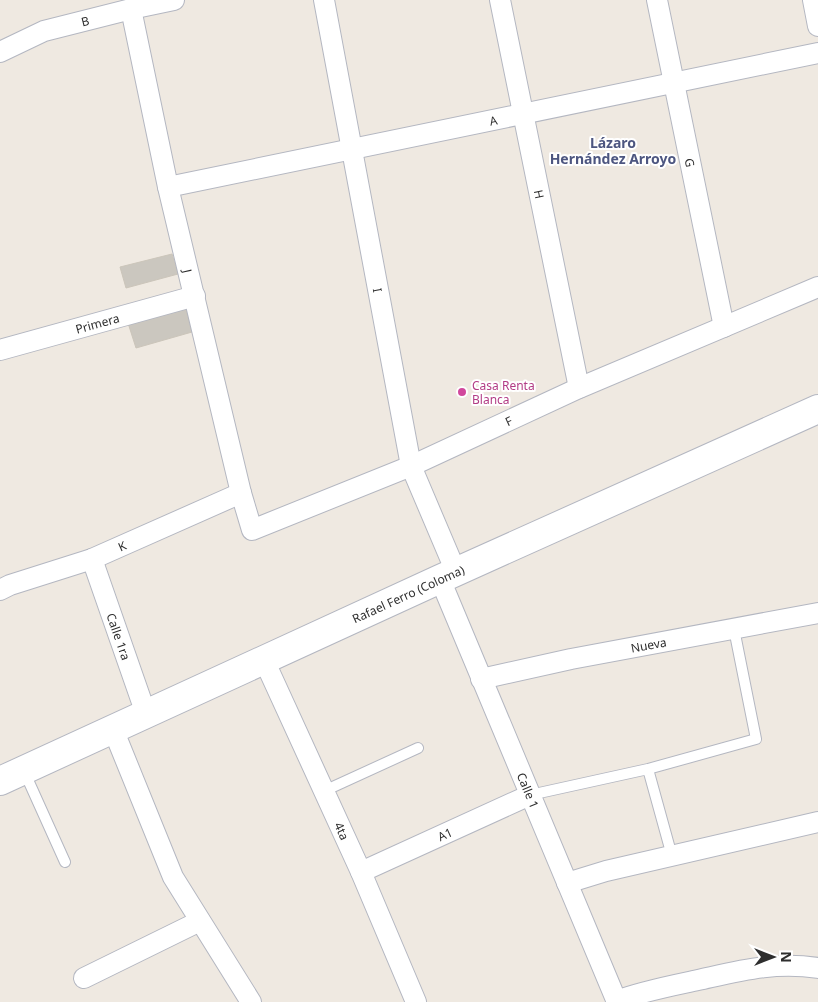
<svg xmlns="http://www.w3.org/2000/svg" width="818" height="1002" font-family="'Noto Sans',sans-serif">
<style>
.building{fill:#cbc7bf;stroke:#cbc5ba}
.lines{fill:none;stroke-linecap:round;stroke-linejoin:round}
.service-casing{stroke:#b4b7c1;stroke-width:12}
.minor-casing{stroke:#b4b7c1;stroke-width:22}
.secondary-casing{stroke:#b4b7c1;stroke-width:30}
.service{stroke:#fff;stroke-width:10}
.minor{stroke:#fff;stroke-width:20}
.secondary{stroke:#fff;stroke-width:28}
.hotel-dot{fill:#d1479c;stroke:#fff;stroke-width:2}
.labels{text-anchor:middle;dominant-baseline:central;stroke-width:4;stroke-linejoin:round;paint-order:stroke}
.street-label{font-size:12px;fill:#2e2e2e;stroke:#fff}
.hotel-label{font-size:12px;fill:#b23c85;stroke:#fff;text-anchor:start}
.neighbourhood-label{font-size:14px;font-weight:bold;fill:#4d5680;stroke:#fff}
</style>
<rect width="100%" height="100%" fill="#efe9e1"/>
<path class="building" d="M172,254L178,274L126,288L120,267Z
M185,306L192,332L136,348L128,323Z"/>
<g class="lines">
<g class="service-casing">
<path id="service" d="M648,769L672,856
M24,771L65,862
M324,791L418,748
M530,795L648,769L756,739L734,629"/>
</g>
<g class="minor-casing">
<g id="minor">
<path id="s1" d="M324,0L411,466L456,572"/>
<path id="s2" d="M500,0L579,388"/>
<path id="s3" d="M657,0L724,327"/>
<path d="M813,0L818,26"/>
<path id="s4" d="M131,9L168,187L241,493L252,530L411,466L579,388L818,287"/>
<path id="s5" d="M0,52L44,31L131,9L174,0"/>
<path id="s6" d="M168,187L818,53"/>
<path id="s7" d="M0,350L195,296"/>
<path id="s8" d="M92,559L146,714"/>
<path id="s9" d="M440,579L617,1002"/>
<path id="s10" d="M0,590L10,585L92,559L241,493"/>
<path id="s11" d="M264,660L361,872L416,1002"/>
<path id="s12" d="M481,679L571,659L818,613"/>
<path d="M113,729L173,877L251,1002"/>
<path id="s13" d="M361,872L530,795"/>
<path d="M567,883L606,871L818,822"/>
<path d="M84,978L200,921"/>
<path d="M616,1001C643,991 670,986 698,980C739,971 775,961 818,968"/>
</g>
</g>
<g class="secondary-casing">
<g id="secondary">
<path id="s14" d="M0,781L440,579L818,409"/>
</g>
</g>
<use href="#service" class="service"/>
<use href="#minor" class="minor"/>
<use href="#secondary" class="secondary"/>
</g>
<circle class="hotel-dot" cx="462" cy="392" r="5"/>
<g class="labels">
<g class="street-label">
<text stroke="none"><textPath href="#s5" startOffset="91">B</textPath></text>
<text stroke="none"><textPath href="#s6" startOffset="332">A</textPath></text>
<text stroke="none"><textPath href="#s3" startOffset="166">G</textPath></text>
<text stroke="none"><textPath href="#s2" startOffset="198">H</textPath></text>
<text stroke="none"><textPath href="#s4" startOffset="268">J</textPath></text>
<text stroke="none"><textPath href="#s1" startOffset="295">I</textPath></text>
<text stroke="none"><textPath href="#s7" startOffset="101">Primera</textPath></text>
<text stroke="none"><textPath href="#s4" startOffset="814">F</textPath></text>
<text stroke="none"><textPath href="#s10" startOffset="130">K</textPath></text>
<text stroke="none"><textPath href="#s14" startOffset="449">Rafael Ferro (Coloma)</textPath></text>
<text stroke="none"><textPath href="#s8" startOffset="82">Calle 1ra</textPath></text>
<text stroke="none"><textPath href="#s12" startOffset="171">Nueva</textPath></text>
<text stroke="none"><textPath href="#s9" startOffset="229">Calle 1</textPath></text>
<text stroke="none"><textPath href="#s11" startOffset="188">4ta</textPath></text>
<text stroke="none"><textPath href="#s13" startOffset="92">A1</textPath></text>
</g>
<g class="hotel-label">
<text x="472" y="385">Casa Renta<tspan x="472" dy="14">Blanca</tspan></text>
</g>
<g class="neighbourhood-label">
<text x="613" y="142">Lázaro<tspan x="613" dy="16">Hernández Arroyo</tspan></text>
</g>
</g>
<g transform="translate(773 957) rotate(90)" stroke="#ffffff" stroke-width="4" paint-order="stroke">
<path d="M0-4L9 19L0 12L-9 19Z" fill="#2e2e2e"/>
<text y="-8" font-size="14" font-weight="bold" text-anchor="middle" fill="#2e2e2e">N</text>
</g>
</svg>
